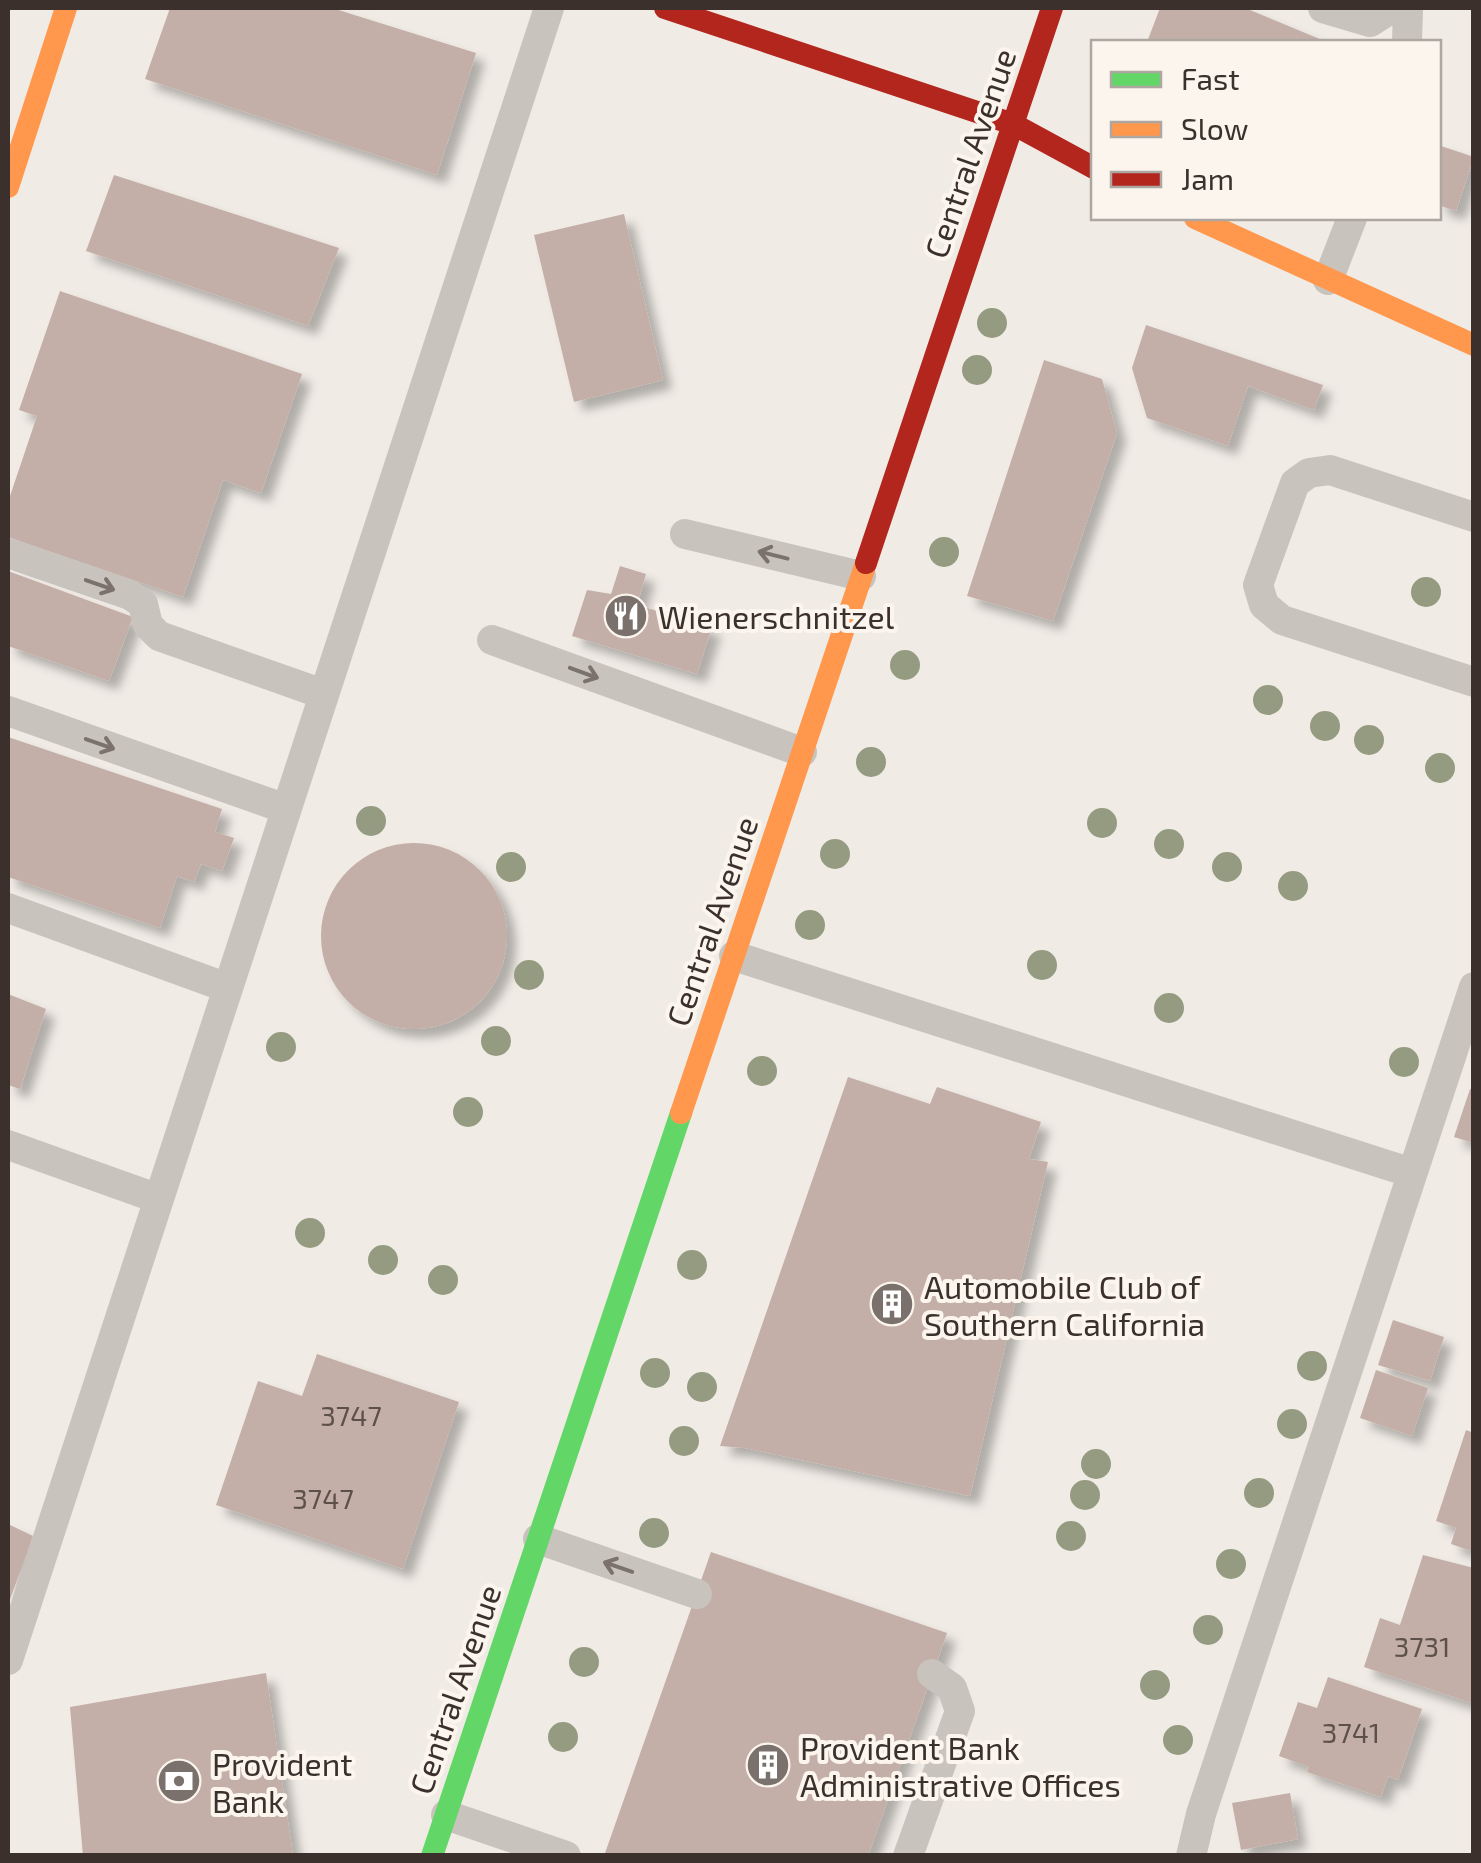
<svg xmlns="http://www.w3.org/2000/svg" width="1481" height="1863" font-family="'Exo 2',sans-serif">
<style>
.building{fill:#c3afa7;filter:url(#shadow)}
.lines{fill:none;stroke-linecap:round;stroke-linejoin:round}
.lane{stroke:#c9c3be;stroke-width:30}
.fast{stroke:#63d668;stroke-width:22}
.slow{stroke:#ff974d;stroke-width:22}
.jam{stroke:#b3261e;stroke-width:22}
.tree{fill:#959b80}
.oneway{stroke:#7b726d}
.labels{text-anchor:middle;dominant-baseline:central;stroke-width:8;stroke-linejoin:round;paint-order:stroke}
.number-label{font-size:28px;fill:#5d504a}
.street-label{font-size:32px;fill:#3b302b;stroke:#fbf5ee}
.poi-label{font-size:32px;fill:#3b302b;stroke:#fbf5ee;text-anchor:start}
</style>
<defs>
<filter id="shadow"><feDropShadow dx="9" dy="9" stdDeviation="5" flood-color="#0004"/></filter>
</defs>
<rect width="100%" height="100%" fill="#f0ebe5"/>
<path class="building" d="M170,8H332L476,53L437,175L145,79Z
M1160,8H1245L1327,42H1147Z
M1438,145L1474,157L1456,211L1438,205Z
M114,175L339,248L308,326L86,251Z
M624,214L663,380L574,402L534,235Z
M60,291L302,374L261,493L223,480L183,597L8,537V502L37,416L19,410Z
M1146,325L1323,385L1314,410L1248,386L1228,446L1147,418L1132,368Z
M1044,360L1102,379L1117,433L1053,621L967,596Z
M620,566L646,574L637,605L712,627L697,674L572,636L587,590L611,594Z
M8,571L133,617L109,681L8,646Z
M8,737L222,809L215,832L234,838L222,871L201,864L194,882L177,876L160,928L8,877Z
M321 936a93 93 0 1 1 186 0a93 93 0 1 1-186 0Z
M8,994L46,1009L20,1089L8,1085Z
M848,1077L930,1104L937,1087L1041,1122L1029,1159L1048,1162L970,1496L745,1448L720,1446Z
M1470,1089L1474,1090V1143L1454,1137Z
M1393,1320L1444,1337L1430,1381L1378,1365Z
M317,1354L459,1402L403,1569L216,1505L258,1381L302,1396Z
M1376,1370L1428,1388L1412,1436L1360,1418Z
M1466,1430L1474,1433V1552L1451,1544L1456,1528L1436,1521Z
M8,1524L33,1536L8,1605Z
M711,1552L947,1633L868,1856H604Z
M1423,1555L1474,1568V1704L1364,1667L1380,1618L1400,1625Z
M266,1673L293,1856H83L70,1707Z
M1328,1677L1422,1709L1398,1780L1388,1776L1381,1797L1307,1772L1309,1767L1279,1756L1298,1702L1317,1708Z
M1290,1793L1298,1839L1241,1850L1232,1803Z"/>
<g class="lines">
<path class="lane" d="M1323,8L1370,22L1392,8
M1407,42L1408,8
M1328,280L1352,218
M1474,517L1330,470L1309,473L1295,483L1258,585L1264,605L1282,620L1474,682
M685,534L861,576
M8,553L130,595L143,604L148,625L159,636L323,694
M492,640L802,752
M8,711L286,809
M8,908L228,988
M734,956L1412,1173
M8,1145L159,1199
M538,1539L697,1594
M8,1660L549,8
M446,1815L566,1856
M908,1856L960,1711L952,1688L932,1674
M1191,1856L1201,1814L1474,987"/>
<path class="fast" d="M432,1856L681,1113"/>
<path class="slow" d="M8,187L66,8
M1195,218L1474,345
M681,1113L866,563"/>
<path class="jam" d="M665,8L1013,124L1094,168
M866,563L1052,8"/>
</g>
<g class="tree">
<circle cx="992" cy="323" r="15"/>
<circle cx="977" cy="370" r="15"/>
<circle cx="944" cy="552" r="15"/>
<circle cx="1426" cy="592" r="15"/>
<circle cx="905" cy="665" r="15"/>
<circle cx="1268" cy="700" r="15"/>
<circle cx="1325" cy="726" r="15"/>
<circle cx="1369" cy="740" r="15"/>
<circle cx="871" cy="762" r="15"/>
<circle cx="1440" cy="768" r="15"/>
<circle cx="371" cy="821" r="15"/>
<circle cx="1102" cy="823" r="15"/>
<circle cx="1169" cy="844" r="15"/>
<circle cx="835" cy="854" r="15"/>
<circle cx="511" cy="867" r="15"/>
<circle cx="1227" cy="867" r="15"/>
<circle cx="1293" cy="886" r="15"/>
<circle cx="810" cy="925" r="15"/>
<circle cx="1042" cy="965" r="15"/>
<circle cx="529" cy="975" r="15"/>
<circle cx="1169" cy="1008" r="15"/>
<circle cx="496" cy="1041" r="15"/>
<circle cx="281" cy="1047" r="15"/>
<circle cx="1404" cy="1062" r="15"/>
<circle cx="762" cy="1071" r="15"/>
<circle cx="468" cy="1112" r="15"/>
<circle cx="310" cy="1233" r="15"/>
<circle cx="383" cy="1260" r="15"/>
<circle cx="692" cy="1265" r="15"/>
<circle cx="443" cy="1280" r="15"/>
<circle cx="1312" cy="1366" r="15"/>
<circle cx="655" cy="1373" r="15"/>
<circle cx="702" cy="1387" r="15"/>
<circle cx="1292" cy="1424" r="15"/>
<circle cx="684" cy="1441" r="15"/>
<circle cx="1096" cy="1464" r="15"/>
<circle cx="1259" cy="1493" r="15"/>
<circle cx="1085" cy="1495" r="15"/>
<circle cx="654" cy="1533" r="15"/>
<circle cx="1071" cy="1536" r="15"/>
<circle cx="1231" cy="1564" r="15"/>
<circle cx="1208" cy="1630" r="15"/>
<circle cx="584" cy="1662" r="15"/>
<circle cx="1155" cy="1685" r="15"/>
<circle cx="563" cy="1737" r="15"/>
<circle cx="1178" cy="1740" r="15"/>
</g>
<defs><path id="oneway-shaft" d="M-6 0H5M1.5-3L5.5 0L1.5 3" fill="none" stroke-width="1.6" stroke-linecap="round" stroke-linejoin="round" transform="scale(2.5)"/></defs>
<g class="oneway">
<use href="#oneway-shaft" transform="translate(773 555) rotate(-166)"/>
<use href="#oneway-shaft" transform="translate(100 585) rotate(19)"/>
<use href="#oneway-shaft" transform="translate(584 673) rotate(20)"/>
<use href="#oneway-shaft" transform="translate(100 744) rotate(19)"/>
<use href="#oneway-shaft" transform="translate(618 1567) rotate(-161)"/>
</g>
<defs>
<g id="restaurant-disc" transform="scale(2.25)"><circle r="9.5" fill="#7a716c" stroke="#fbf5ee"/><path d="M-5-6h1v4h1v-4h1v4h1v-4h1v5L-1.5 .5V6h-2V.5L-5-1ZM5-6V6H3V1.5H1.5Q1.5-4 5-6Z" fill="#fff"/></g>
<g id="building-disc" transform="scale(2.25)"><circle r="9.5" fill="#7a716c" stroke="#fbf5ee"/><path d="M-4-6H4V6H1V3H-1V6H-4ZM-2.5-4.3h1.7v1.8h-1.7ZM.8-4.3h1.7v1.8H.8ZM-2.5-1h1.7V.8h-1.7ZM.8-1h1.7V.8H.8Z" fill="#fff"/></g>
<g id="bank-disc" transform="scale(2.25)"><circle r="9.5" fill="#7a716c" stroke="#fbf5ee"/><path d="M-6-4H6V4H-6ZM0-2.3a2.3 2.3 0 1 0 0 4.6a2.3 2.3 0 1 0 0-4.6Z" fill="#fff"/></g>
</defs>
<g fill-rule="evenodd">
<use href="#restaurant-disc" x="626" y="616"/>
<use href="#building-disc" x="892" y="1304"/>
<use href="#building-disc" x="768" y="1765"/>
<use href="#bank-disc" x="179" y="1781"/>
</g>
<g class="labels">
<g class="number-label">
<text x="351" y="1415">3747</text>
<text x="323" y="1498">3747</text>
<text x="1422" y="1646">3731</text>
<text x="1351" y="1732">3741</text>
</g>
<g class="street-label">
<text transform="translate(969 153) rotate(-71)">Central Avenue</text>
<text transform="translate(711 921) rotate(-71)">Central Avenue</text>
<text transform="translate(454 1689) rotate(-71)">Central Avenue</text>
</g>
<g class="poi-label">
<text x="658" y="616">Wienerschnitzel</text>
<text x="924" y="1286">Automobile Club of<tspan x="924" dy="37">Southern California</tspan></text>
<text x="800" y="1747">Provident Bank<tspan x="800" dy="37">Administrative Offices</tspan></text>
<text x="212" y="1763">Provident<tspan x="212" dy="37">Bank</tspan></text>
</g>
</g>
<rect width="1481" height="1863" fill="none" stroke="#3b302b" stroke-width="20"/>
<rect x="1091" y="40" width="350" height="180" fill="#fbf5ee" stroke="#aea6a0" stroke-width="2.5"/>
<rect x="1111" y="72" width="50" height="15" fill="#63d668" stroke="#aea6a0" stroke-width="2.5"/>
<text x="1181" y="90" font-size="30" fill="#3b302b">Fast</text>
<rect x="1111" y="122" width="50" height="15" fill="#ff974d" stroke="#aea6a0" stroke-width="2.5"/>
<text x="1181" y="140" font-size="30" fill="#3b302b">Slow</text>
<rect x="1111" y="172" width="50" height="15" fill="#b3261e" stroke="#aea6a0" stroke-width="2.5"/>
<text x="1181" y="190" font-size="30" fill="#3b302b">Jam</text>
</svg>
